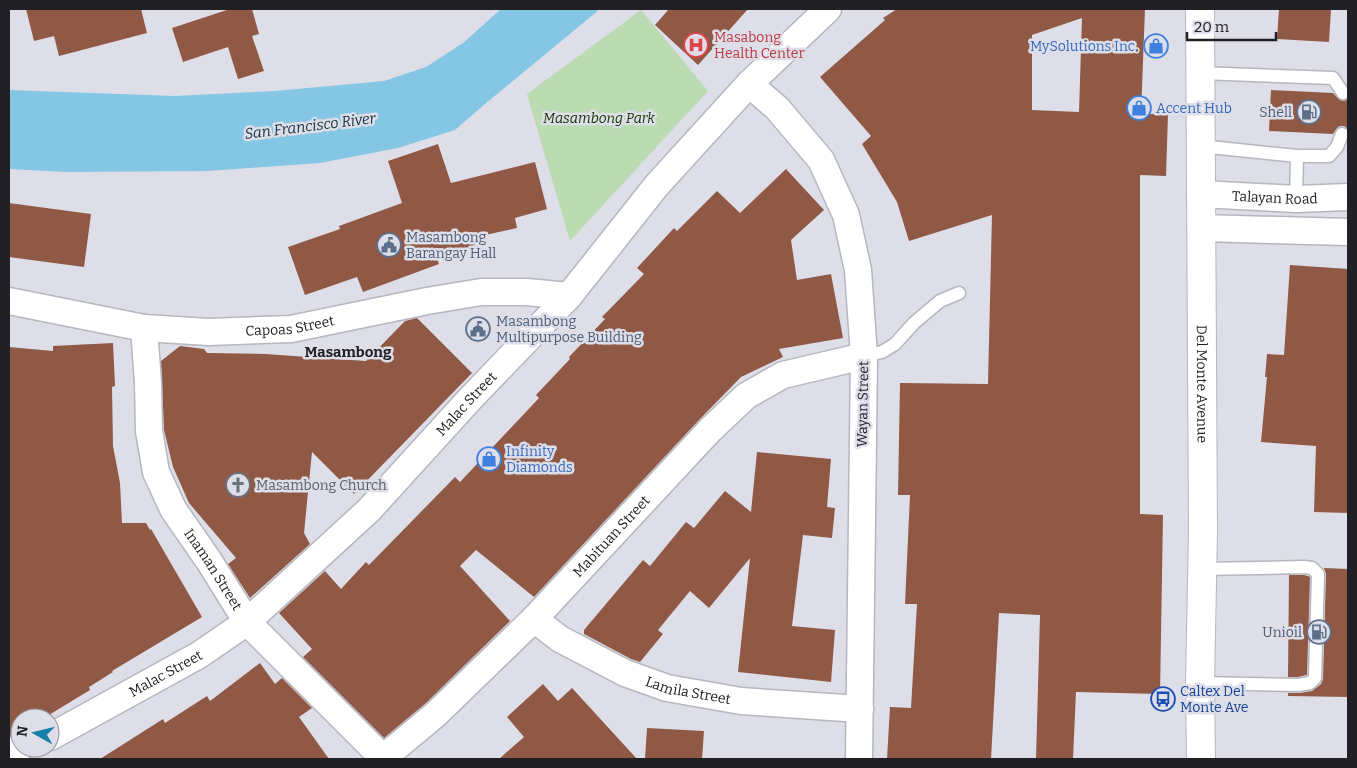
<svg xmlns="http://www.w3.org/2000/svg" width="1357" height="768" font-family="Bitter,serif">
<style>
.green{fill:#bbdbb2}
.water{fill:#84c6e3}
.building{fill:#905945;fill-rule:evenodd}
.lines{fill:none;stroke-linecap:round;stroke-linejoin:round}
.service-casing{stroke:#b5b6bf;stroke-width:15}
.minor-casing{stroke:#b5b6bf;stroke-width:29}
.secondary-casing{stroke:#b5b6bf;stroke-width:30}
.service{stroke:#fff;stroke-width:12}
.minor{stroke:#fff;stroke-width:26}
.secondary{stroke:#fff;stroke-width:28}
.labels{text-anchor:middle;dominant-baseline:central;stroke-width:5;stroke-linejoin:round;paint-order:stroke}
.health-label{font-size:14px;fill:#be3a42;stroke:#dedee8;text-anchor:start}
.shop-label{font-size:14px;fill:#366cbe;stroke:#dedee8;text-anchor:start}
.service-label{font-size:14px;fill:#4e5e75;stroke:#dedee8;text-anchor:end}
.park-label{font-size:14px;font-style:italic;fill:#113502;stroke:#dedee8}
.street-label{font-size:14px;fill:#212125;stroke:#dedee8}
.worship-label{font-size:14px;fill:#5b616d;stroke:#dedee8;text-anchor:start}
.transit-label{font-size:14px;fill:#164399;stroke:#dedee8;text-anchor:start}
.water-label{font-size:15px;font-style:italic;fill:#143441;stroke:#dedee8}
.neighbourhood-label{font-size:15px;font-weight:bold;fill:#212125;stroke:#dedee8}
</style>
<rect width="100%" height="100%" fill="#dedee8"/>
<path class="green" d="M641,10L708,91L570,241L527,94Z"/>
<path class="water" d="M501,9H600L485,104L455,130L398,148L320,163L208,171L66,172L9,169V90L175,96L275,91L384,81L426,67L463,43Z"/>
<path class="building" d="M26,9H141L147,33L59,56L54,36L34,41Z
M230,9H252L259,34L252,36L264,71L238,79L228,47L183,62L172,28Z
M669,9H748L698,65L655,25Z
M897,9H1145L1141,114H1168L1166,176L1140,175V514L1163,515L1160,694L1076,692L1073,759H1036L1040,615L999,613L991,759H887L890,707L911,708L917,604H905L910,495H898L900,383L988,384L992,215L909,241L897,202L862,144L871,136L820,77L885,20L883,18ZM1082,18L1079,112L1032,110V35Z
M1279,9H1331L1329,42L1277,39Z
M1271,90L1333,93L1340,100L1344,101L1348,99V129L1344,126H1340L1337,128L1333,134L1269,131Z
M438,144L451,183L535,162L547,209L515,218L517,228L472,238L475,245L437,259L439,264L363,292L357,277L305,295L288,247L340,229L339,226L402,203L388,161Z
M786,169L824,210L791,240L797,280L831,274L843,338L779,349L783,357L741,377L699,420L534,597L476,550L460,566L510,621L426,703L384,738L303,657L312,649L279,613L325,571L341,589L366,562L369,565L455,477L460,482L539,398L536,395L570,359L569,357L605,319L602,317L644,274L637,268L674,228L677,231L717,191L740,213Z
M9,203L91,214L84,267L9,257Z
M1290,265L1348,269V513L1314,512L1316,446L1261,442L1267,377H1265L1267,354L1284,355Z
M417,318L472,373L354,494L312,452L304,533L310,544L250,598L228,564L236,558L189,503L173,467L164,430L161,361L180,346L204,349L207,353L265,354L366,361L405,321Z
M113,343L115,386L112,387L113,446L120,483L122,523H146L150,530L151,529L202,617L112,671L113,672L89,687L90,690L44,718H20V732L9,736V347L53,351V346Z
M757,452L831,459L827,507L835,508L832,538L803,535L792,626L835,630L831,682L738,672L750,558L709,608L690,591L658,630L663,634L640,662L631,659L584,634V630L643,560L650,566L686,522L694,528L725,491L751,512Z
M1324,568L1348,569V697L1288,696V693H1300L1312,691L1321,684L1323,679L1326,574Z
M1289,575H1304L1308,576L1310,577L1307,675L1298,677H1288Z
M260,663L275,684L282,678L312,708L299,717L329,759H100L163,719L165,723L207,696L210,701Z
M543,684L558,701L572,688L637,759H499L524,737L507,717Z
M647,728L704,731L702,759H645Z"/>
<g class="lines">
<g class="service-casing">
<path id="service" d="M1200,73L1333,78L1343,93
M1200,146L1297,156H1329L1337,147L1342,134
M1296,199L1297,156
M864,356L882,352L895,344L914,323L940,301L959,293
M1200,683L1299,685L1310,683L1315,678L1318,574L1312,568L1304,567L1202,569"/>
</g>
<g class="minor-casing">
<g id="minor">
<path d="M749,84L777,108L821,160L846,215L858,270L864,356L859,759"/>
<path id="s1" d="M1201,194L1296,199L1348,197"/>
<path d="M1201,228L1348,232"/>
<path id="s2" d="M9,301L144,328L209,332L291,329L427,301L481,292H527L569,296"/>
<path id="s3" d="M144,328L148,382L149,431L156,472L173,509L209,561L247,622L384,759"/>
<path id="s4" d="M534,619L560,639L625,673L667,688L741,701L860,709"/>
<path id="s5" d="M50,737L199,655L247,622L369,510L469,400L569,296L657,185L749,84L828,9"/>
<path d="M9,752L20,748"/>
<path id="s6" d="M382,759L436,714L534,619L710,430L746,396L783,375L864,356"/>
</g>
</g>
<g class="secondary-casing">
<g id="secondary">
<path id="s7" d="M1200,9L1203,532L1200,683L1201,759"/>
</g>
</g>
<use href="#service" class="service"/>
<use href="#minor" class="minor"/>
<use href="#secondary" class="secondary"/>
</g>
<defs>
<g id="hospital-ring" transform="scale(1.25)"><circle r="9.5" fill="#dedee8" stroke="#e0444e" stroke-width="1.5"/><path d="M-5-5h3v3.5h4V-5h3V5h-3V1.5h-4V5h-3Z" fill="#e0444e"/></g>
<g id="shop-ring" transform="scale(1.25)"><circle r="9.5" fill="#dedee8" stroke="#3f7fe0" stroke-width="1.5"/><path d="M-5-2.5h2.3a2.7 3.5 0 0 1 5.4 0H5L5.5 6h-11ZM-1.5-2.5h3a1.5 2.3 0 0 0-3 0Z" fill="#3f7fe0"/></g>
<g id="fuel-ring" transform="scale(1.25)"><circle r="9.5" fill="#dedee8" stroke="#5c6f8a" stroke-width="1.5"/><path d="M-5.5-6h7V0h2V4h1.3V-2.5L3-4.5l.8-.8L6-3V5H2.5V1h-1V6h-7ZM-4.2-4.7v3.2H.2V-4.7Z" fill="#5c6f8a"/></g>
<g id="civic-ring" transform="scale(1.25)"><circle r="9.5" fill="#dedee8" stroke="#5c6f8a" stroke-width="1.5"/><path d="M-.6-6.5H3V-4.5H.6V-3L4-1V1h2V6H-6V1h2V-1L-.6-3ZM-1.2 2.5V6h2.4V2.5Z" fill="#5c6f8a"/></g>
<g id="church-ring" transform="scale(1.25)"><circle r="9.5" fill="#dedee8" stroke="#6b7280" stroke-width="1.5"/><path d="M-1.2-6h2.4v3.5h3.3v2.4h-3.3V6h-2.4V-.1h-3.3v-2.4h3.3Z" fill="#6b7280"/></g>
<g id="bus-ring" transform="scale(1.25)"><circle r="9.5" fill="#dedee8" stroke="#1a4fb4" stroke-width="1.5"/><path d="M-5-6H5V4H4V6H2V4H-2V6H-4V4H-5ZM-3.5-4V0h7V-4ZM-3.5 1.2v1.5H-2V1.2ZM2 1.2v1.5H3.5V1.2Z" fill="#1a4fb4"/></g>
</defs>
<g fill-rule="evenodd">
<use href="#hospital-ring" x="696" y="45"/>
<use href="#shop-ring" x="1156" y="46"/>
<use href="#shop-ring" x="1139" y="108"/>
<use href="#fuel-ring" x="1309" y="112"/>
<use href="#civic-ring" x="389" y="245"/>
<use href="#civic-ring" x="478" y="329"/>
<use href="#shop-ring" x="489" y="459"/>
<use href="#church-ring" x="238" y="485"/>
<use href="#fuel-ring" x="1319" y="632"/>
<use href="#bus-ring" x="1163" y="699"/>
</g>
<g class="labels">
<g class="health-label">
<text x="714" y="37">Masabong<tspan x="714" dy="16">Health Center</tspan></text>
</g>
<g class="shop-label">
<text x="1138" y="46" text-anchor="end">MySolutions Inc.</text>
<text x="1156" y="108">Accent Hub</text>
<text x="506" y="451">Infinity<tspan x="506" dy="16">Diamonds</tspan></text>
</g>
<g class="service-label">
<text x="1292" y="112">Shell</text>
<text x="406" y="237" text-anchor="start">Masambong<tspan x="406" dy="16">Barangay Hall</tspan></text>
<text x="496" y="321" text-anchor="start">Masambong<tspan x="496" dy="16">Multipurpose Building</tspan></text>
<text x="1302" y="632">Unioil</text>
</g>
<g class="park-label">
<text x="599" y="118">Masambong Park</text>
</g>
<g class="street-label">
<text stroke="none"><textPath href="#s1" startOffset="74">Talayan Road</textPath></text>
<text stroke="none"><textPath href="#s2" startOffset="284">Capoas Street</textPath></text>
<text stroke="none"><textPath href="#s7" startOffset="375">Del Monte Avenue</textPath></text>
<text stroke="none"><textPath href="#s5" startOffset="538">Malac Street</textPath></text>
<text transform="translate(863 404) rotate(-89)">Wayan Street</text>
<text stroke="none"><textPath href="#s6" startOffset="320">Mabituan Street</textPath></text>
<text stroke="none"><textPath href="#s3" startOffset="258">Inaman Street</textPath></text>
<text stroke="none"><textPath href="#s5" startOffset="132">Malac Street</textPath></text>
<text stroke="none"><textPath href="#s4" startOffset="172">Lamila Street</textPath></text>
</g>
<g class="worship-label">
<text x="256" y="485">Masambong Church</text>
</g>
<g class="transit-label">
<text x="1180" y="691">Caltex Del<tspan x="1180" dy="16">Monte Ave</tspan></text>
</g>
<g class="water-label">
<text transform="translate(310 126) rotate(-7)">San Francisco River</text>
</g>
<g class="neighbourhood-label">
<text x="348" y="352">Masambong</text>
</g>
</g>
<rect width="1357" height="768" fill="none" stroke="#212125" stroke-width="20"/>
<g transform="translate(35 733) rotate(278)"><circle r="24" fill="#dedee8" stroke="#92929a"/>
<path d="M0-4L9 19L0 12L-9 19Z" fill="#177fa9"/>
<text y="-8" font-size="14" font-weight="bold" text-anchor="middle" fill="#212125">N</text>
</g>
<path d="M1187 32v8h89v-8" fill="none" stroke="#212125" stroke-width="2.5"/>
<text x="1194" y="32" font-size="15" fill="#212125" stroke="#dedee8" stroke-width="4" paint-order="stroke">20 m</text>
</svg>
